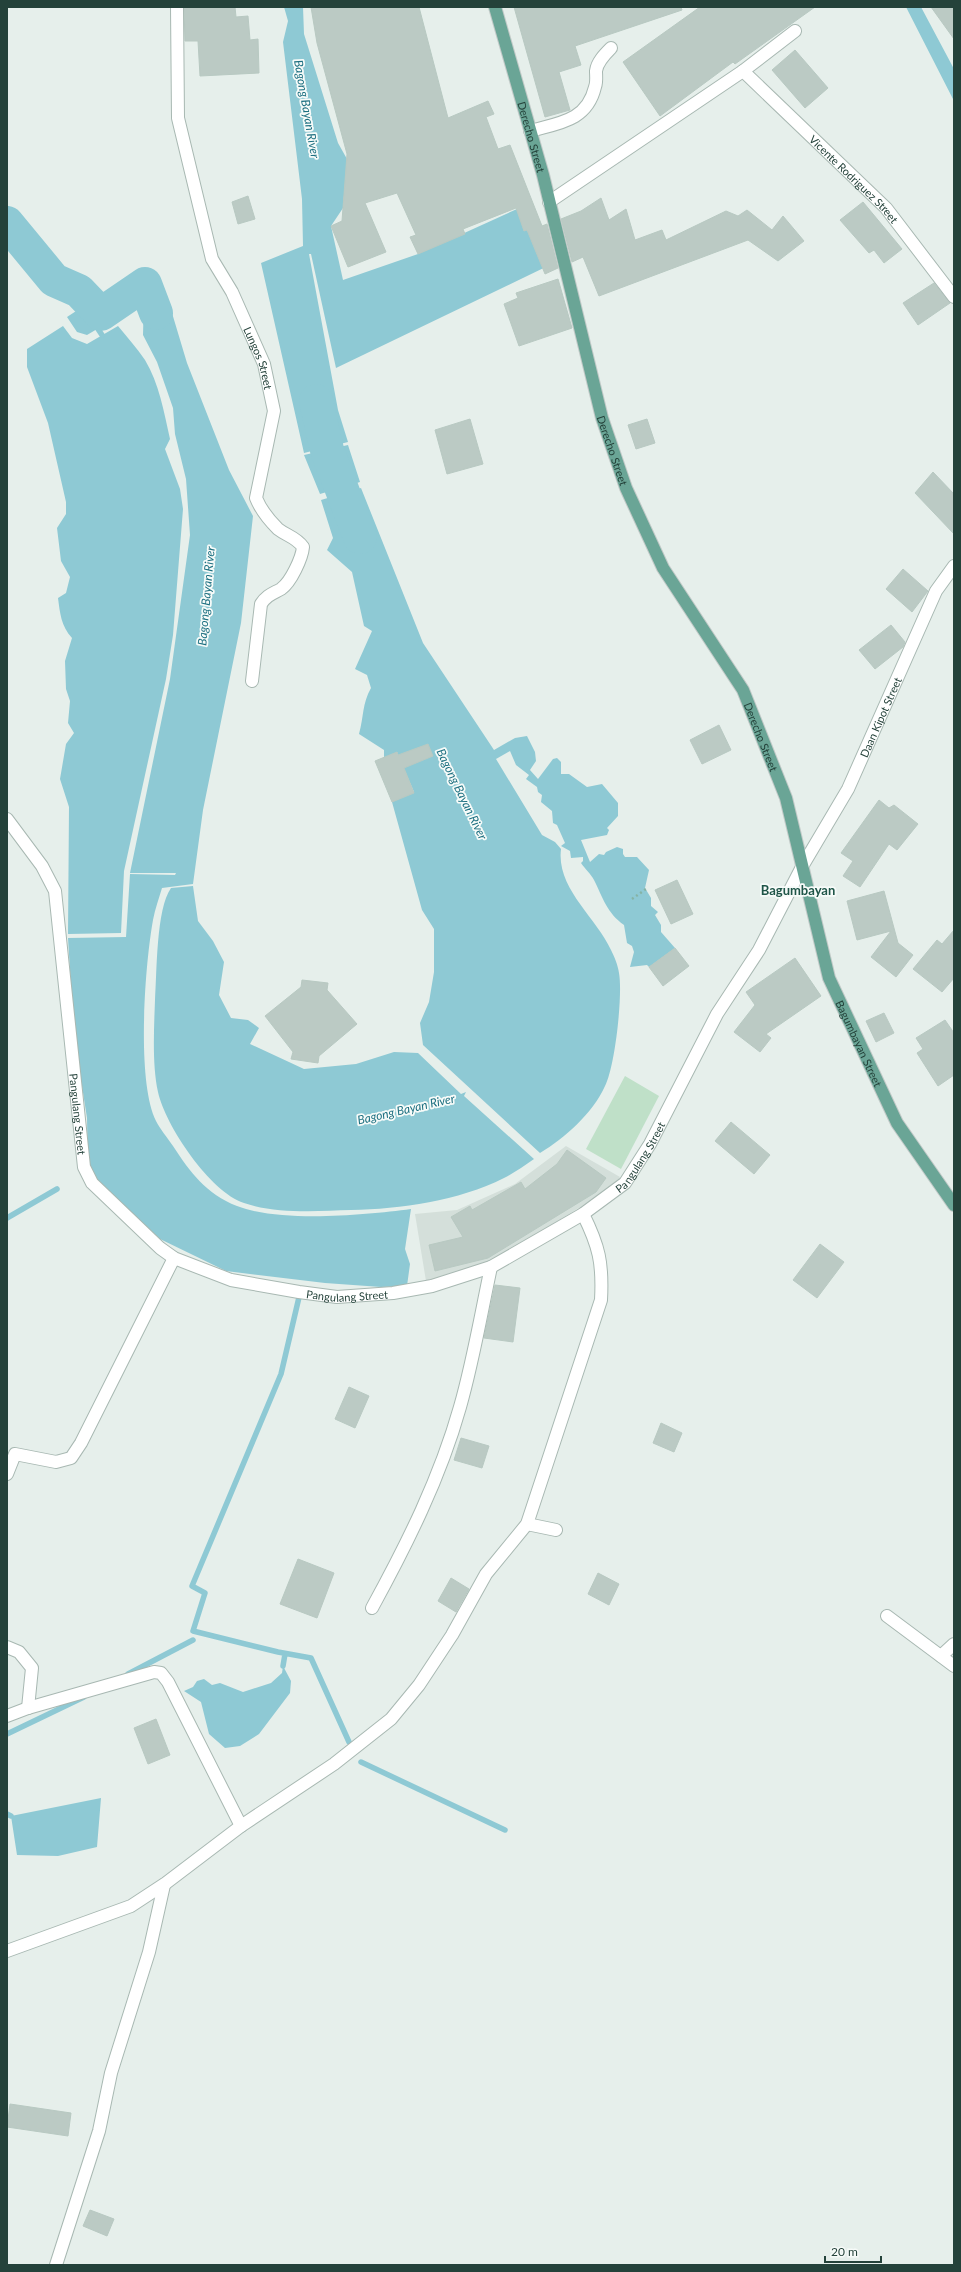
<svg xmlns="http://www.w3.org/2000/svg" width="961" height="2272" font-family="Lato,sans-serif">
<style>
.built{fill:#d4dfda}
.green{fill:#bfe0c8}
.water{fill:#8ec9d4}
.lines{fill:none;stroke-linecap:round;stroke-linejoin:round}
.stream{stroke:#8ec9d4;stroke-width:5.5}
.river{stroke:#8ec9d4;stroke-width:34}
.building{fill:#bbcac4;stroke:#b8c9c2}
.minor-casing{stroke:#a8b8b2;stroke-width:14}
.major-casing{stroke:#c2cac8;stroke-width:14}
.path{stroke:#86b3a5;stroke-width:2.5;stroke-dasharray:2 3;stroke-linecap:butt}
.minor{stroke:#fff;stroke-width:12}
.major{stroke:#6aa596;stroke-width:12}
.labels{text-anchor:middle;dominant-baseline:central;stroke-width:3.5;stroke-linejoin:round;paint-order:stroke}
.street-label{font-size:11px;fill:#24423a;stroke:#f7fbf9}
.water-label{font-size:12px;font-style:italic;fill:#1c6f80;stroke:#f7fbf9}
.quarter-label{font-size:13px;font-weight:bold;fill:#1f5548;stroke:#f7fbf9}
</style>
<rect width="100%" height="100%" fill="#e6efeb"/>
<path class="built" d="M566,1146L620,1177L616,1185L496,1259L426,1281L415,1214L457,1210L515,1184Z"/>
<path class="green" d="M625,1076L659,1096L621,1169L586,1149Z"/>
<path class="water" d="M284,7H303L304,34L338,143L347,159L343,208L331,226L343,280L418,254L517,209L524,231L527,230L556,262L336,368L311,254H309L338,410L348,442L304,453L261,263L303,246L302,199L283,42L288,21Z
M906,7H921L954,69V101Z
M137,276H144L152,289L157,304L172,313L187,363L229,470L253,516L241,623L203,810L193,884L162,888C159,898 155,909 153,920C145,964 136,1081 156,1121C160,1129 167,1137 173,1146C190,1172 206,1194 237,1206C281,1223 365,1215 411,1209L405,1249L410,1264L407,1286L381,1287L325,1283L226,1271L160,1239L88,1172L87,1118L74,1035L68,938L126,937L130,874L175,875L176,873H130L170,679L190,535L186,479L175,434L173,408L157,362L143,335L144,295L132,294L129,280Z
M99,296L115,306L114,319L87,335L77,332L67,317Z
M63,326L72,338L87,344L118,326C127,337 137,348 145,360C159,383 164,412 170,439L165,449L180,489L183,509L173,635L166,679L124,871L121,933L68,934L69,807L60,779L66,744L74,733L68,723L70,701L66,689L65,661L72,638C61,626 60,613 58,598L66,593L70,577L61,561L57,528L66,514V502L48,423L27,367V349Z
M348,445L360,482L320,494L304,455Z
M361,488L423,643L494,750L515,738L527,736L535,752L536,761L530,770L538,779L553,759L557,758L561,762V774H569L587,787L602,784L618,803V816L607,828L609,830L607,835L581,840L590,862L599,854L604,855L606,852L617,847L623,849V854L625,857H637L649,870L645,888L651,898V906L658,912L655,915L661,925V932L675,948L649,967L647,965L630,967L634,952L632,946L627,943L624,925C607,913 603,898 594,880C591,874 585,869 581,863L583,861V857L571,858L570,851L561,846L565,843L557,825L553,823L552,811L541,802L542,795L538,792L537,787L526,779L529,775L516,765L510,751L496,759L542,835L555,842L561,849C556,888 596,917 611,950C614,956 618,965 619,973C623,994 615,1067 605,1086C593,1113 565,1138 540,1153L423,1045L420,1023L429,1002L434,972V929L422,910L392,802L414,792L397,752L384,758V750L359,734C364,716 362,704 371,688L367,675L355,669L372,631L364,626L352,572L327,550L333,538L321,500Z
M193,886L198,921L213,941L224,962L219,995L231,1018L248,1020L259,1028L250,1044L304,1069L356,1064L394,1052L418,1053L461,1094L466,1092L464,1096L534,1159C524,1166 514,1173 504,1178C458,1201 401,1209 351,1210C317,1211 276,1214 244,1203C210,1192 165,1125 158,1092C152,1065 154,1028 155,1000C157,973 156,909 171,888Z
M283,1666L291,1681L290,1693L259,1734L240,1746L225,1748L209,1734L201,1702L184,1691L193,1687L197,1681L204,1679L212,1685L220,1683L243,1692L271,1683L282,1673Z
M101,1798L97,1847L58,1856L17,1855L11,1816Z"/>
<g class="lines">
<path class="stream" d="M99,323L98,329L102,335
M7,1218L57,1189
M300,1293L281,1374L192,1586L205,1593L193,1631L278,1652L311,1658L349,1742
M283,1666L285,1654
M128,1674L193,1640
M7,1734L84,1697
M361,1762L505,1830
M7,1814L11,1816"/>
<path class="river" d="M7,223L54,280L79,291L101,314L145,284L156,313
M316,401L327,450L360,537"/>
</g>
<path class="building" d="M184,7H235L236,17L248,16L250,40L258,39L259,73L200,76L198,41H185Z
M311,7H419L448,118L488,101L494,114L486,117L498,149L510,145L542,226L547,224L558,268L545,274L527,230L524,231L516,208L463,229L465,234L418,254L410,237L416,235L397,193L365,203L386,252L348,267L331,226L342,221L347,154L317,43Z
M514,7H681L682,10L575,46L581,65L559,72L570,110L545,117Z
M700,7H815L735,64L733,62L660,116L623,62Z
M931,7H954V39Z
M795,50L828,88L805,108L772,70Z
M248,196L255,219L238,224L232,202Z
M601,198L609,220L626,209L635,240L662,230L666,240L726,211L738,216L747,210L772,230L783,216L804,241L778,261L748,240L599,296L583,257L572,262L561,219L581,211Z
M863,202L902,249L884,263L874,250L869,253L840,220Z
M558,279L572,328L519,346L504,304L518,298L516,293Z
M934,283L950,303L918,325L903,303Z
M470,419L483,464L447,474L435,430Z
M647,419L655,443L636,449L628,425Z
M933,472L954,494V534L915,493Z
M903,569L928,591L912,612L886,589Z
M891,625L905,642L903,647L875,669L859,650Z
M719,725L731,750L702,764L690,740Z
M428,744L433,756L404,768L414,793L392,802L375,761L397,752L398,755Z
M879,800L889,808L894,805L918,824L897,850L889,844L860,887L843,876L853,861L841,853Z
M677,880L693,914L671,924L655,890Z
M884,891L898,943L913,955L896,977L871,957L891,931L857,940L847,901Z
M954,930V978L942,992L913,969L937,940L942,944Z
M675,948L689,966L663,986L649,967Z
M795,958L821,996L766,1034L771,1038L760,1052L734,1032L755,1005L746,992Z
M302,980L328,983L327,990L357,1024L319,1056L318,1063L291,1059L293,1052L265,1016L301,987Z
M884,1013L894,1033L876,1042L866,1021Z
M945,1020L954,1033V1075L938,1086L917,1053L923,1049L916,1038Z
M731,1122L770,1155L754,1174L715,1141Z
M567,1150L606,1178L596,1192L488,1258L435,1271L429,1245L463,1237L451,1217L470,1206L472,1210L521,1182L525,1189L557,1164Z
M820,1244L844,1262L817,1298L793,1280Z
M495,1285L520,1288L513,1342L484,1338Z
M349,1387L369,1396L355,1428L335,1419Z
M661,1423L682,1433L674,1452L653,1443Z
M461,1438L489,1446L482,1468L454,1460Z
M298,1559L334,1573L317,1618L280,1604Z
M598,1573L619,1584L609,1605L588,1594Z
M451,1578L469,1589L456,1612L438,1601Z
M156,1719L170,1755L148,1764L134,1728Z
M10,2104L71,2113L68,2136L7,2127Z
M90,2210L114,2219L107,2236L83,2226Z"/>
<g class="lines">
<g class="minor-casing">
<g id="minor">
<path id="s1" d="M177,7L178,118L212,259L232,292L264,364L274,411L256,498C260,508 270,521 278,529C287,536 296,537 303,547C302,558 291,582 281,589C272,594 267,595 261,604L252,681"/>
<path id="s2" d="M743,71L886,208L954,297"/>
<path d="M530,131C559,123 587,121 595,87C597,82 596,76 596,71C597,62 605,54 611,48"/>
<path d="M549,202L743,71L795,31"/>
<path id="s3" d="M7,819L42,866L55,891L84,1167L92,1183L160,1248L174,1258L231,1280L299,1292L337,1297L393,1293L432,1286L491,1267L583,1214L625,1183L650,1144L717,1014L759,950L803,865L848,789L936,591L954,566"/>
<path d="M7,1474L15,1454L56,1462L71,1458L81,1443L174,1258"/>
<path d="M527,1524L556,1530"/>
<path d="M372,1608C407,1544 440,1478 460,1407C473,1362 481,1314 491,1267"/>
<path d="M887,1616L954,1666"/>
<path d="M7,1647L19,1652L32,1668L28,1708"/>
<path d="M941,1656L954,1644"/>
<path d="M7,1716L28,1708L154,1672L161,1673L168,1682L241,1826"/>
<path d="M7,1951L131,1906L166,1883L241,1826L334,1764L391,1719L419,1685L452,1635L486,1574L527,1524L601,1300C603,1263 599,1246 583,1214"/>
<path d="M56,2265L99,2131L111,2073L149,1952L164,1885"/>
</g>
</g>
<g class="major-casing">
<g id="major">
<path id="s4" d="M495,7L543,175L602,418L626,488L663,568L743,690L786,798L829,978L897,1123L954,1205"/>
</g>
</g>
<path class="path" d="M632,899L646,889"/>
<use href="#minor" class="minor"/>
<use href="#major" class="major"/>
</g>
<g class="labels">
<g class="street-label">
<text stroke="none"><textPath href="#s4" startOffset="135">Derecho Street</textPath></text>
<text stroke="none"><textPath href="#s2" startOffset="155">Vicente Rodriguez Street</textPath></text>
<text stroke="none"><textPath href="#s1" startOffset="366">Lungos Street</textPath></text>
<text stroke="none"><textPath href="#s4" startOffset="459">Derecho Street</textPath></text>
<text stroke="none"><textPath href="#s3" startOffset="1510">Daan Kipot Street</textPath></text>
<text stroke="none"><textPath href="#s4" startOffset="783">Derecho Street</textPath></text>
<text stroke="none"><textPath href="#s4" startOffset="1106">Bagumbayan Street</textPath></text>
<text stroke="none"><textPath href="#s3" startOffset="311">Pangulang Street</textPath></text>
<text stroke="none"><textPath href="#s3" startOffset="1008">Pangulang Street</textPath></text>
<text stroke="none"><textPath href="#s3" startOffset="672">Pangulang Street</textPath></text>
</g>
<g class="water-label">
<text transform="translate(307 109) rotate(80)">Bagong Bayan River</text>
<text transform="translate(206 596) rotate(-85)">Bagong Bayan River</text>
<text transform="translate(462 794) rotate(64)">Bagong Bayan River</text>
<text transform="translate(406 1109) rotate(-13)">Bagong Bayan River</text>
</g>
<g class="quarter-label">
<text x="798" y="890">Bagumbayan</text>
</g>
</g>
<rect width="961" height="2272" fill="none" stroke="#24423a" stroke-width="16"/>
<path d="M825 2256v6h56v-6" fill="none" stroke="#24423a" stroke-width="2"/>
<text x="831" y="2256" font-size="12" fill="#24423a" stroke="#f7fbf9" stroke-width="3" paint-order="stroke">20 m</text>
</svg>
